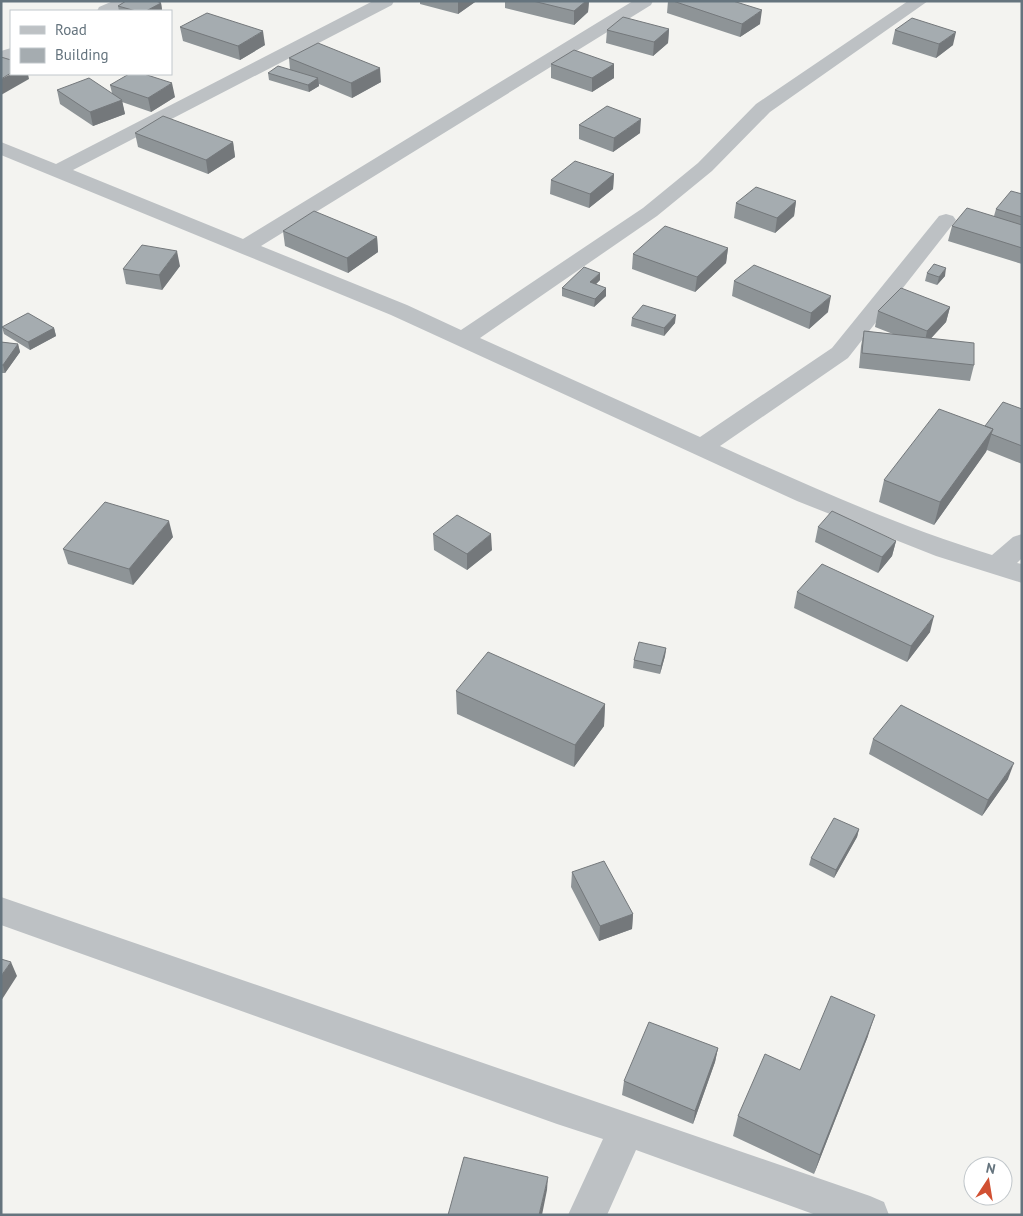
<svg xmlns="http://www.w3.org/2000/svg" width="1023" height="1216" font-family="'PT Sans',sans-serif">
<style>
.lines{fill:none;stroke-linecap:round;stroke-linejoin:round}
.minor{fill:#bdc1c4;fill-rule:evenodd}
.wall{fill:#8e9497}
.shaded-wall{fill:#74787b}
.building{fill:#a5acb0;stroke:#74787b}
</style>
<rect width="100%" height="100%" fill="#f3f3f0"/>
<g class="lines">
<path class="minor" d="M113,1H135C127,13 109,12 97,11L99,7Z
M373,1H394L392,5L73,170L243,239L633,1H653L651,5L261,246L407,305L461,330L643,208L698,163L756,104L908,1H928L770,112L712,171L657,216L480,338L700,437L832,348L939,216L946,214L953,216L956,220L953,224L848,358L720,446C809,486 898,526 992,555L1013,537L1022,534V558L1017,563L1022,564V583L936,556L797,501L391,315L1,155V142L56,164Z
M11,48V59L1,62V51Z
M1,897L870,1196L884,1202L889,1215H816L636,1150L607,1215H568L603,1139L557,1124L1,925Z"/>
</g>
<path class="wall" d="M420,1H475V2L458,14L420,4Z
M505,1H589L588,12L574,25L505,8Z
M668,1H733L760,24L740,37L667,13Z
M161,3L162,10L160,11H119L118,6Z
M180,27L265,45L240,60L183,41Z
M669,29L668,43L653,56L606,43L607,30Z
M895,30L953,45L936,58L892,44Z
M289,58L381,82L352,98L319,84V86L309,92L269,80L268,73L290,70Z
M551,64H614V78L592,92L551,78Z
M110,85L175,97L151,112L122,102L125,114L93,126L60,104L57,90L112,93Z
M579,125L640,133L613,152L579,139Z
M135,133L233,142L235,157L208,174L138,147Z
M614,174L613,189L589,208L550,194L551,180Z
M1022,194V264L948,241L952,226L994,216L996,209Z
M796,201L794,216L775,233L734,218L736,203Z
M283,231L377,237L378,252L348,273L285,246Z
M728,248L726,263L695,292L632,269L633,254Z
M180,266L162,290L126,284L123,269Z
M927,273L945,276L937,285L925,281Z
M600,280L596,284L606,296L594,307L562,296V288Z
M734,281L828,312L809,329L732,296Z
M950,307L946,322L931,338L974,365L970,381L859,368L861,346L864,331L893,334L875,327L878,311Z
M632,318L675,323L664,336L631,326Z
M2,327L54,328L56,336L30,350L4,334Z
M1,342L18,344L20,352L5,373H1Z
M1022,409V464L987,450L934,525L879,502L884,480L985,426Z
M818,527L896,541L892,556L878,573L815,542Z
M433,534L492,550L467,570L434,550Z
M173,537L133,585L68,564L63,549Z
M797,592L930,632L907,662L794,608Z
M666,648L665,656L660,674L633,668L634,660Z
M456,691L605,704L604,726L574,767L457,714Z
M873,739L1008,779L982,816L869,754Z
M859,829L857,837L834,878L809,865L811,858Z
M572,872L633,914L632,929L599,941L571,887Z
M868,1036L814,1174L733,1136L738,1116Z
M718,1048L715,1062L693,1124L622,1095L624,1081Z"/>
<path class="shaded-wall" d="M458,1H475V2L458,14Z
M586,1H589L588,12L574,25V11Z
M161,3L162,10L160,11H146Z
M762,10L760,24L740,37L742,24Z
M669,29L668,43L653,56L654,42Z
M263,31L265,45L240,60L238,46Z
M956,32L953,45L936,58L939,44Z
M614,64V78L592,92V78Z
M380,68L381,82L352,98L351,83Z
M11,74H28L29,79L1,95V79Z
M318,78L319,86L309,92L308,85Z
M172,83L175,97L151,112L148,98Z
M122,100L125,114L93,126L90,112Z
M641,119L640,133L613,152L614,138Z
M233,142L235,157L208,174L206,160Z
M614,174L613,189L589,208L590,194Z
M796,201L794,216L775,233L777,218Z
M377,237L378,252L348,273L347,258Z
M728,248L726,263L695,292L697,277Z
M177,251L180,266L162,290L159,275Z
M946,268L945,276L937,285L939,277Z
M600,273V280L590,290V282Z
M606,288V296L594,307L595,299Z
M831,296L828,312L809,329L811,313Z
M950,307L946,322L924,346L927,331Z
M676,315L675,323L664,336V328Z
M54,328L56,336L30,350L28,342Z
M18,344L20,352L5,373L3,365Z
M993,429L986,452L934,525L940,502Z
M169,521L173,537L133,585L129,569Z
M491,534L492,550L467,570V554Z
M896,541L892,556L878,573L882,557Z
M934,616L930,632L907,662L911,646Z
M666,648L665,656L660,674L661,666Z
M605,704L604,726L574,767L575,745Z
M1014,763L1008,779L982,816L988,800Z
M859,829L857,837L834,878L836,870Z
M633,914L632,929L599,941L600,926Z
M11,962L17,976L1,1001V976Z
M875,1015L868,1036L814,1174L820,1155Z
M718,1048L715,1062L693,1124L695,1111Z
M548,1177L547,1190L542,1215H539Z"/>
<path class="building" d="M126,1H156L161,3L146,11H136L118,6Z
M533,1H586L574,11Z
M673,1H733L762,10L742,24Z
M207,13L263,31L238,46L180,27Z
M623,17L669,29L654,42L607,30Z
M912,18L956,32L939,44L895,30Z
M318,43L380,68L351,83L289,58Z
M574,50L614,64L592,78L551,64Z
M1,57L11,60V73L1,79Z
M278,66L318,78L308,85L268,73Z
M129,74H144L172,83L148,98L110,85Z
M89,78L122,100L90,112L57,90Z
M607,106L641,119L614,138L579,125Z
M163,116L233,142L206,160L135,133Z
M575,161L614,174L590,194L551,180Z
M756,187L796,201L777,218L736,203Z
M1011,191L1022,194V217L996,209Z
M967,208L1022,225V248L952,226Z
M314,211L377,237L347,258L283,231Z
M665,226L728,248L697,277L633,254Z
M142,245L177,251L159,275L123,269Z
M934,264L946,268L939,277L927,273Z
M754,265L831,296L811,313L734,281Z
M584,267L600,273L590,282L606,288L595,299L562,288Z
M901,288L950,307L927,331L878,311Z
M643,305L676,315L664,328L632,318Z
M28,313L54,328L28,342L2,327Z
M864,331L974,343V365L862,353Z
M1,342L18,344L3,365H1Z
M1003,402L1022,409V446L991,434L993,429L985,426Z
M939,409L993,429L940,502L884,480Z
M105,502L169,521L129,569L63,549Z
M832,511L896,541L882,557L818,527Z
M457,515L491,534L467,554L433,534Z
M822,564L934,616L911,646L797,592Z
M639,642L666,648L661,666L634,660Z
M488,652L605,704L575,745L456,691Z
M901,705L1014,763L988,800L873,739Z
M834,818L859,829L836,870L811,858Z
M604,861L633,914L600,926L572,872Z
M1,959L11,962L1,976Z
M831,996L875,1015L820,1155L738,1116L765,1054L800,1070Z
M649,1022L718,1048L695,1111L624,1081Z
M464,1157L548,1177L539,1215H448Z"/>
<rect width="1023" height="1216" fill="none" stroke="#65747e" stroke-width="5"/>
<rect x="10" y="10" width="162" height="65" fill="#ffffff" stroke="#c1c7cb"/>
<rect x="20" y="26" width="25" height="8" fill="#bdc1c4" stroke="#c1c7cb"/>
<text x="55" y="35" font-size="15" fill="#65747e">Road</text>
<rect x="20" y="48" width="25" height="15" fill="#a5acb0" stroke="#c1c7cb"/>
<text x="55" y="60" font-size="15" fill="#65747e">Building</text>
<g transform="translate(988 1181) rotate(12)"><circle r="24" fill="#ffffff" stroke="#c1c7cb"/>
<path d="M0-4L9 19L0 12L-9 19Z" fill="#d15032"/>
<text y="-8" font-size="14" font-weight="bold" text-anchor="middle" fill="#65747e">N</text>
</g>
</svg>
